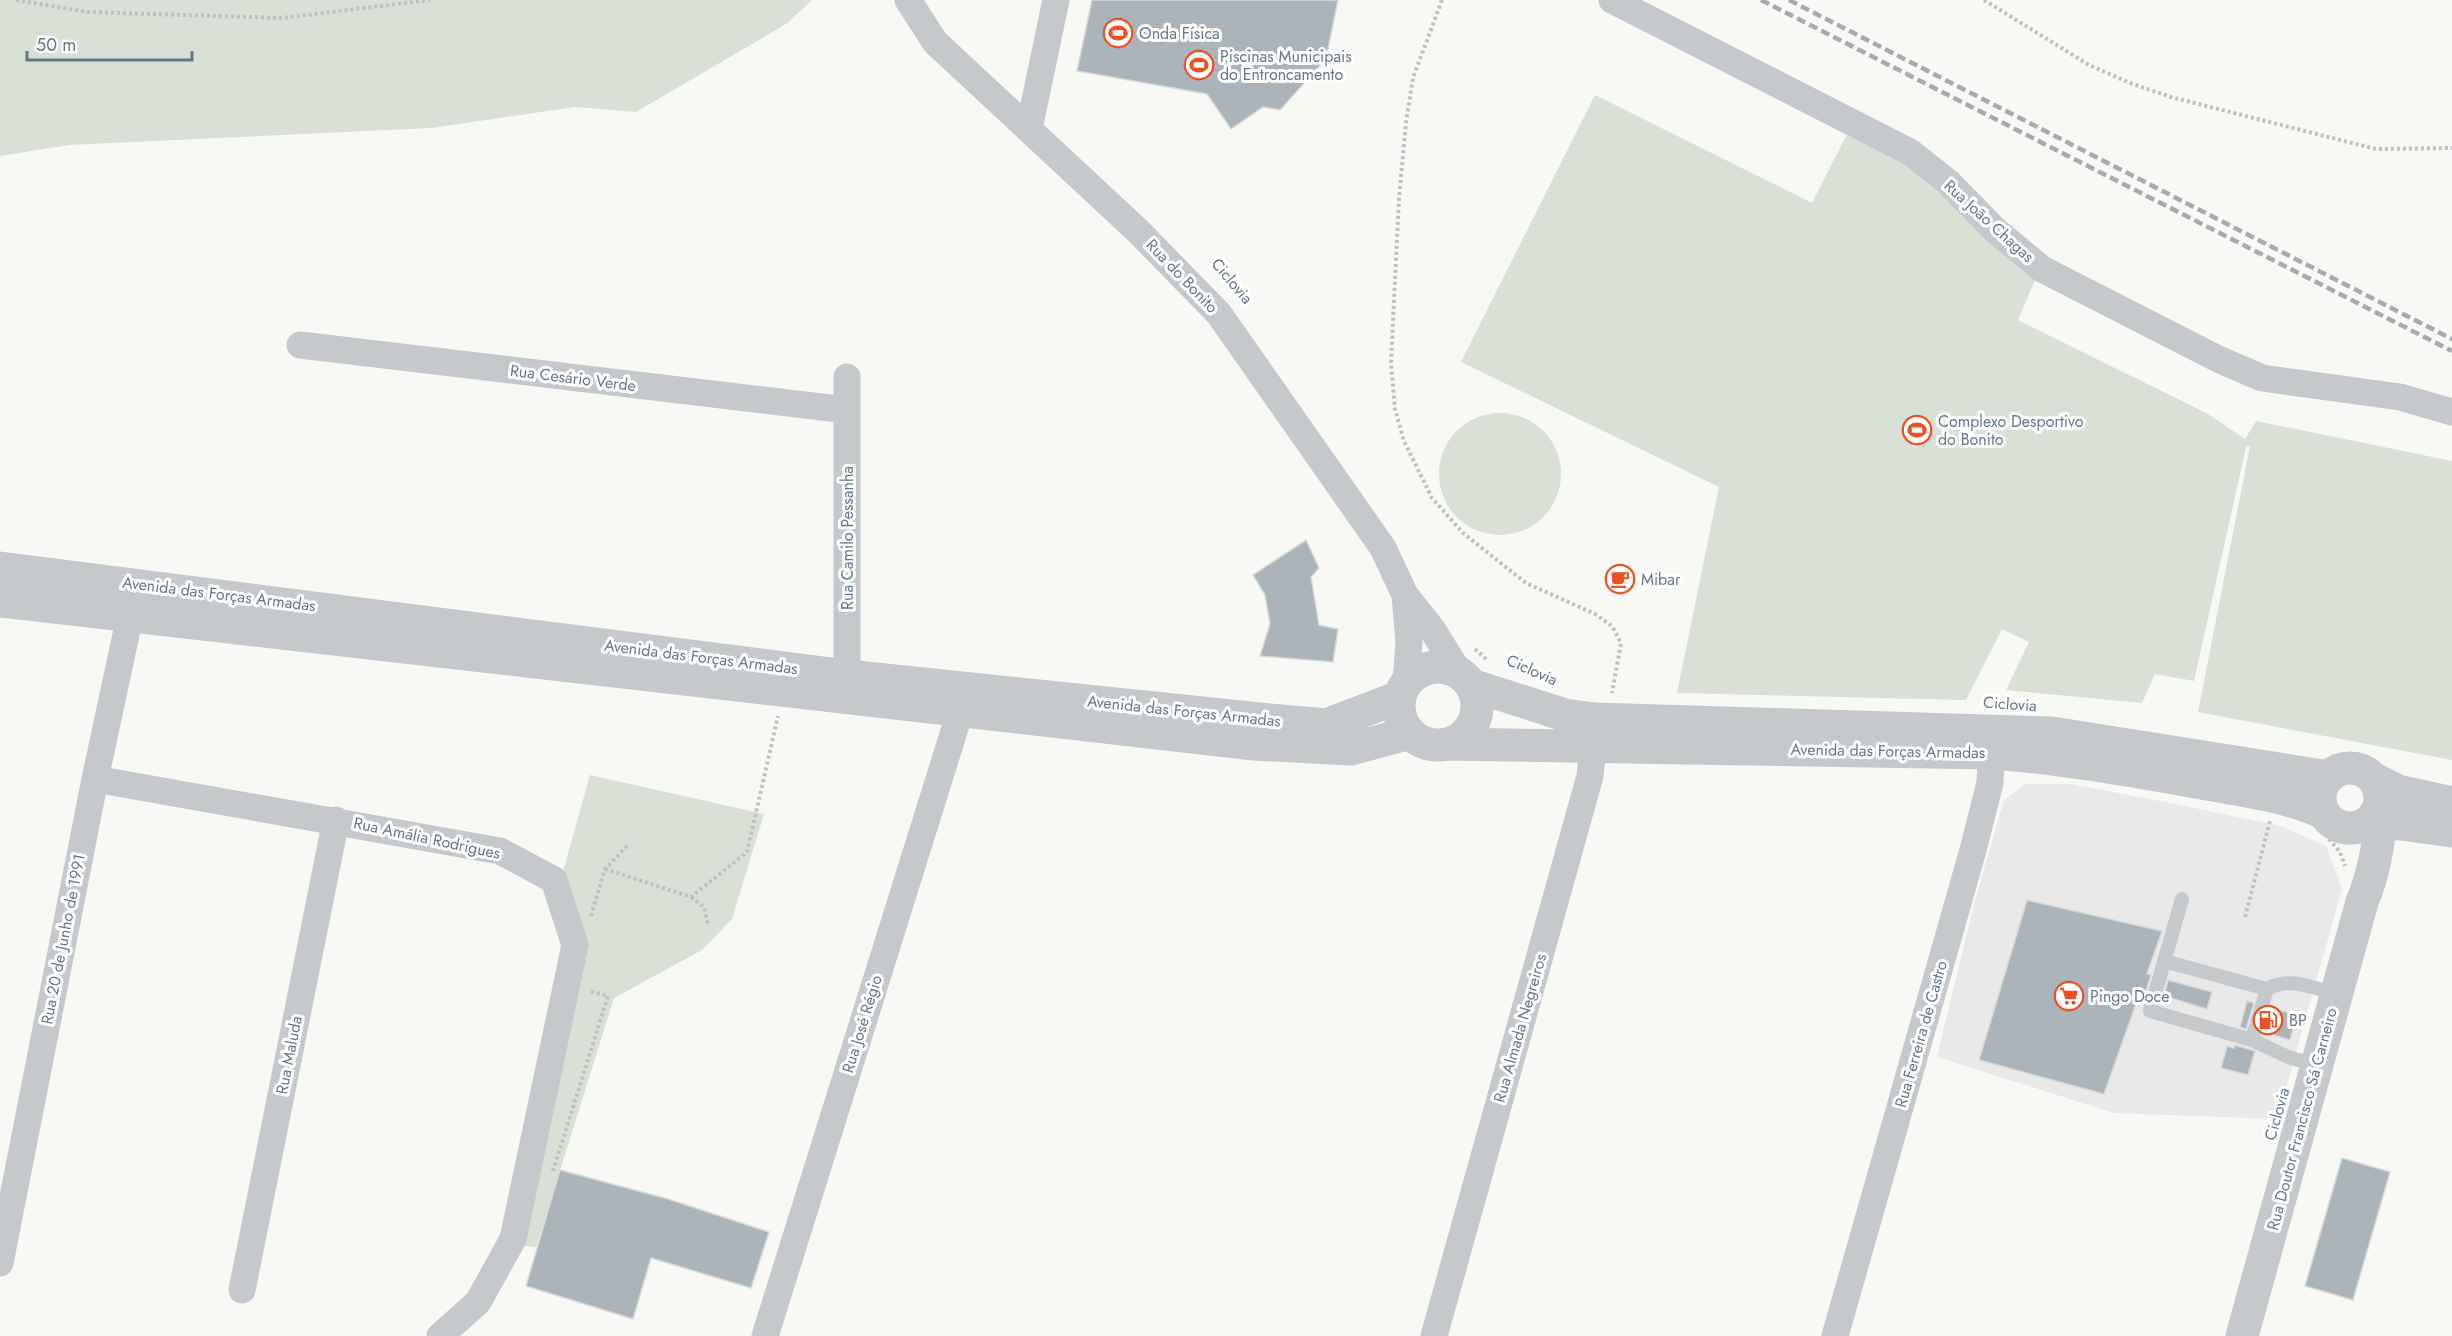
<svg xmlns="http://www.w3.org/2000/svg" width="2452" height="1336" font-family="Jost,sans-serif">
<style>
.built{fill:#e8e9e8}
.green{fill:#d9e0d6}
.building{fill:#abb4ba;stroke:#d9d9d7;stroke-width:1.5}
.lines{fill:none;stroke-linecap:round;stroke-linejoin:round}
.path{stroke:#bec1c3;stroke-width:4;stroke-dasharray:3 3;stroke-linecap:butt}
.service{stroke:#c5c9cc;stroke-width:14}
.minor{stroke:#c5c9cc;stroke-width:27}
.tertiary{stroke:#c5c9cc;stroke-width:33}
.rail{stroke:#a5acb1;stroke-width:4.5;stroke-dasharray:9 4.5;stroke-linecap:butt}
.labels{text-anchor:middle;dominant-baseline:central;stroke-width:6;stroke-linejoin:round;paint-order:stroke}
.poi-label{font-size:16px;fill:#657887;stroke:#fff;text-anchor:start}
.street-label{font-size:16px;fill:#657887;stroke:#fff}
</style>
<rect width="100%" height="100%" fill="#f8f8f5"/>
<path class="built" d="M2025,784H2072L2175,804L2281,826L2326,846L2342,889L2277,1119L2114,1113L1937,1057L1974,904L2004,800Z"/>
<path class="green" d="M0,0H812L786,24L636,112L575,107L431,128L69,145L0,156Z
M1595,95L1812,203L1847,134L1923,168L2038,273L2018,320L2208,414L2245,439L2256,421L2452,461V760L2198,712L2250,446L2246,447L2194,681L2155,674L2142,703L2006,690L2029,642L2002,629L1966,700L1677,693L1719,487L1461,362Z
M1439 474a61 61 0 1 1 122 0a61 61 0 1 1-122 0Z
M590,775L764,814L732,919L702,950L614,998L536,1247L517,1245L581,955L560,882Z"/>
<path class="building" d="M1092,0H1338L1326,59L1280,110L1263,107L1231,129L1207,94L1077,71Z
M1306,540L1319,568L1311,577L1319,625L1338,629L1333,662L1260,656L1270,624L1265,595L1253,575Z
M2027,900L2162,931L2147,974L2151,975L2146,991L2141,990L2104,1094L1979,1060Z
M2168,980L2212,992L2207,1009L2164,996Z
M2247,1001L2254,1003L2246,1029L2240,1027Z
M2271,1008L2297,1015L2290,1040L2264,1032Z
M2235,1045L2255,1051L2248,1075L2221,1068L2227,1046L2234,1048Z
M2342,1158L2390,1172L2353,1300L2305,1286Z
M560,1170L668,1199L769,1232L751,1288L651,1258L633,1319L526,1286Z"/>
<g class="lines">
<path class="path" d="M16,0L87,12L282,18L430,0
M1442,0L1413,78L1406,123L1399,198L1391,363L1395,409L1404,441L1432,498L1463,533L1526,583L1595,614L1612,626L1621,643L1612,693
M1984,0L2089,65L2130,83L2171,97L2376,149L2452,148
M1475,649L1487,660
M2344,755H2360
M2329,839L2340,852L2345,866
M605,869L691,897L747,852L778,716
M691,897L704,907L708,925
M591,916L605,869L628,845
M2245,917L2270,821
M553,1171L608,996L590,991"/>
<path class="service" d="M2182,899L2150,1011L2252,1040
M2164,961L2267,989
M2316,1065L2288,1057L2252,1040L2267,989C2290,976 2313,988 2336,994"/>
<path class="minor" d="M908,0L935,42L1139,232L1219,314L1383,548L1405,595L1432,629L1460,674
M1612,0L1910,152L1948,182L1995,230L2042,269L2218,359L2262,378L2400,397L2452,412
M1029,129L1056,0
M300,345L847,410
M847,377V695
M1405,595L1409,642L1406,683
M95,779L500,851L554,880L575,945L513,1239L478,1302L440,1336
M0,1263L95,779L130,616
M242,1290L336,820
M765,1336L960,712
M1434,1336L1590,776L1595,726
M1835,1336L1973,850L1990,783L1992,734"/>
<path class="tertiary" d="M0,568L847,676L1269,720L1326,725L1400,697
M0,601L1254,744L1351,749L1410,733
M1399 706a39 39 0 1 1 78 0a39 39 0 1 1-78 0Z
M1471,685L1565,715L1595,719L2052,733L2329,777
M1445,744L1992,753C2061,758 2128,770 2196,782C2239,790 2284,795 2324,813
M2320 798a30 30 0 1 1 60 0a30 30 0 1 1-60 0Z
M2372,778L2398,791L2452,803
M2365,824H2401L2452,831
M2242,1336L2362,902C2375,870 2381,840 2379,806"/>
<path class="rail" d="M1761,0L2452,351
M1789,0L2452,339"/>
</g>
<defs>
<g id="stadium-ring" transform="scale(1.5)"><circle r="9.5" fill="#fff" stroke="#ea5222" stroke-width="1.5"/><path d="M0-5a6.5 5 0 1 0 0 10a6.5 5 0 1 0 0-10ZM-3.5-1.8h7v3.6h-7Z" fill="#ea5222"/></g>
<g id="cafe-ring" transform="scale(1.5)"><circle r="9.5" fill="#fff" stroke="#ea5222" stroke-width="1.5"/><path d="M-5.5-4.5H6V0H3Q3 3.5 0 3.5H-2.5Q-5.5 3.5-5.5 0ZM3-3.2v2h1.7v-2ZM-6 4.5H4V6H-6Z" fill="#ea5222"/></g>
<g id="supermarket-ring" transform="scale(1.5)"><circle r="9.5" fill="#fff" stroke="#ea5222" stroke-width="1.5"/><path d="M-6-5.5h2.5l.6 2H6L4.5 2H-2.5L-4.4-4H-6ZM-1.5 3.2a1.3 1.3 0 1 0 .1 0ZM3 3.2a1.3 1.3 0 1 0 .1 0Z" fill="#ea5222"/></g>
<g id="fuel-ring" transform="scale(1.5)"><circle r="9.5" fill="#fff" stroke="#ea5222" stroke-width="1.5"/><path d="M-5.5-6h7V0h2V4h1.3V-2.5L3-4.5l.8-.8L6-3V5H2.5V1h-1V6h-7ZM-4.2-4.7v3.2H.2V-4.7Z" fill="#ea5222"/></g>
</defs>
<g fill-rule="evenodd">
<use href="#stadium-ring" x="1118" y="33"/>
<use href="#stadium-ring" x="1199" y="65"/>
<use href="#stadium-ring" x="1917" y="430"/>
<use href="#cafe-ring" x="1620" y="579"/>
<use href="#supermarket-ring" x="2069" y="996"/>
<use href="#fuel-ring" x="2268" y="1020"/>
</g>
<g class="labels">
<g class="poi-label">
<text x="1139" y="33">Onda Física</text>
<text x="1220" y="56">Piscinas Municipais<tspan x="1220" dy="18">do Entroncamento</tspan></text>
<text x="1938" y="421">Complexo Desportivo<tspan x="1938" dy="18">do Bonito</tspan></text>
<text x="1641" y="579">Mibar</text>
<text x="2090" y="996">Pingo Doce</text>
<text x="2289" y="1020">BP</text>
</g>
<g class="street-label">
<text transform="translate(1989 221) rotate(42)">Rua João Chagas</text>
<text transform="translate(1182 276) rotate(46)">Rua do Bonito</text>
<text transform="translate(1232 281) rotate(50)">Ciclovia</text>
<text transform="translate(573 378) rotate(7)">Rua Cesário Verde</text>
<text transform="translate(847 538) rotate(-90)">Rua Camilo Pessanha</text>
<text transform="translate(219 594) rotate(7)">Avenida das Forças Armadas</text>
<text transform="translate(701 657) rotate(7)">Avenida das Forças Armadas</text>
<text transform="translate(1532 670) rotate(24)">Ciclovia</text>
<text transform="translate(2010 704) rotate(4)">Ciclovia</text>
<text transform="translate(1184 711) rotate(6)">Avenida das Forças Armadas</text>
<text transform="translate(1888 751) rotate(1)">Avenida das Forças Armadas</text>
<text transform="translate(427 838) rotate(12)">Rua Amália Rodrigues</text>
<text transform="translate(63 939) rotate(-79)">Rua 20 de Junho de 1991</text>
<text transform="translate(862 1024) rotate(-73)">Rua José Régio</text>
<text transform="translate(1520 1028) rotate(-74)">Rua Almada Negreiros</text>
<text transform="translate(1921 1034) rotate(-74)">Rua Ferreira de Castro</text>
<text transform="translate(289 1055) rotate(-79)">Rua Maluda</text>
<text transform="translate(2277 1114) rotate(-74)">Ciclovia</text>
<text transform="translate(2302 1119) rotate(-75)">Rua Doutor Francisco Sá Carneiro</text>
</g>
</g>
<path d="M27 51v9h165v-9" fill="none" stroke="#657887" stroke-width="3"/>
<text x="36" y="51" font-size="18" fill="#657887" stroke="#ffffff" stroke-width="4.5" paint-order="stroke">50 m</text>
</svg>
